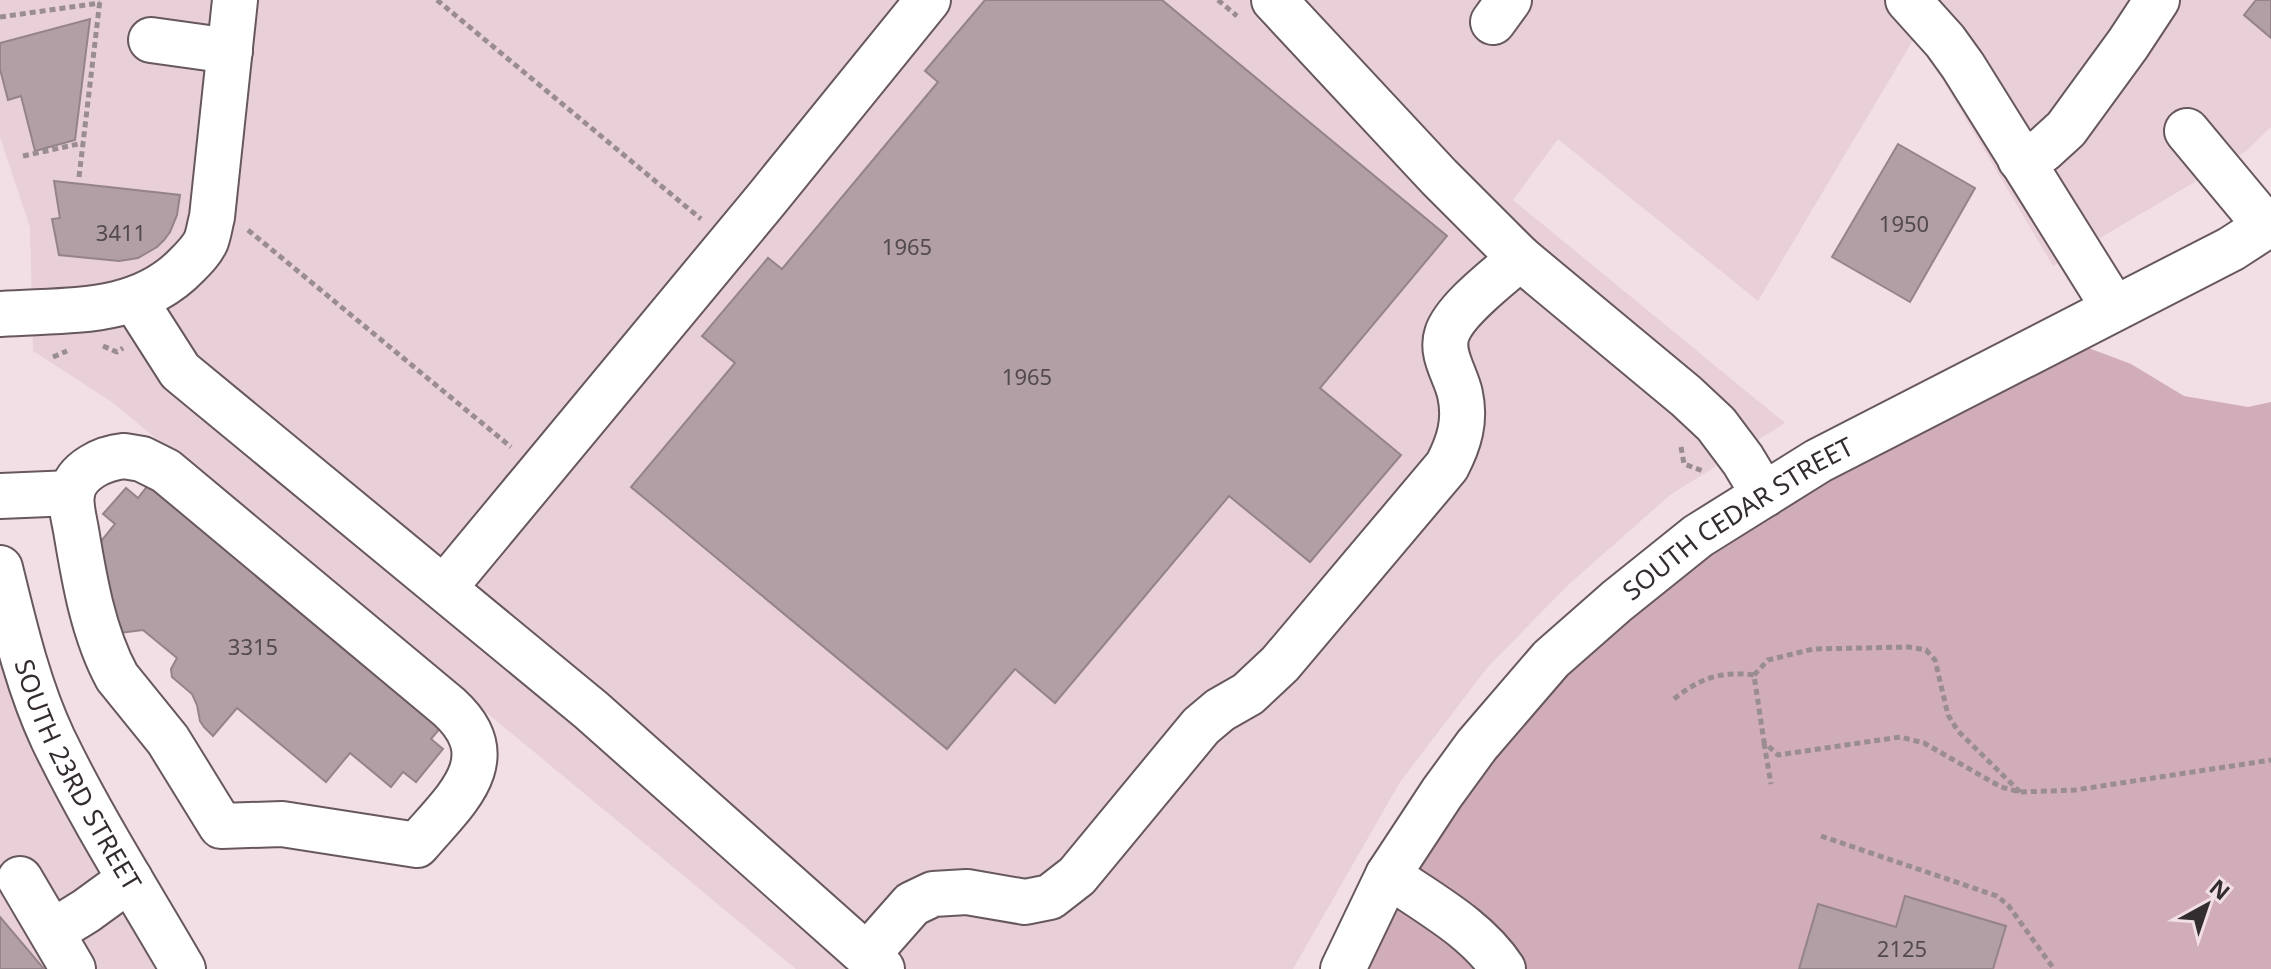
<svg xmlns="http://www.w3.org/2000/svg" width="2271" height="969" font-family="'Noto Sans',sans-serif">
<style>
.built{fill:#e8cfd8}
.green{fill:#d1acb9}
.building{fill:#b19fa5;stroke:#948389;stroke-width:2}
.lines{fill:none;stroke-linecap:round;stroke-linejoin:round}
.minor-casing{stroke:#67585d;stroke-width:48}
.major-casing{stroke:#67585d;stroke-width:48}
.path{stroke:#9a8d91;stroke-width:5;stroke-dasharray:6 4;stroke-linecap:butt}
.minor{stroke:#fff;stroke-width:44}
.major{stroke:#fff;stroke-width:44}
.labels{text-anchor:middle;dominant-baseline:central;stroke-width:7;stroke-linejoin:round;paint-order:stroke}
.number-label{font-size:22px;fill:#534a4c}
.street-label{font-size:26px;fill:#342d2f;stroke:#f1dfe5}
</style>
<rect width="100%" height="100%" fill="#f1dfe5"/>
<path class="built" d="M0,0H2271V127L2245,152L2053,266L1916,35L1758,301L1558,139L1513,200L1785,423L1670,495L1568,585L1487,668L1400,782L1293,969H796L112,402L33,351L30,227L0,137Z
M0,568L10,606L183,969H0Z"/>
<path class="green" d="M2086,347L2131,364L2184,396L2248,407L2271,402V969H1343L1442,793L1698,536Z"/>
<path class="building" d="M985,0H1162L1447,236L1320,388L1401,455L1310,562L1229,496L1055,703L1015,669L947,749L631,487L735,363L702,336L768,258L782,269L938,82L925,71Z
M2256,0H2271V38L2244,15Z
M90,19L75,140L35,151L21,96L8,100L0,69V43Z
M1898,144L1975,188L1910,302L1832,257Z
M54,181L180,195L177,215L170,232L164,240L157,247L138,258L119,261L59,255L52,219L60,218Z
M149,484L442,726L431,739L443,749L416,782L403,772L391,787L350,753L326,782L237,708L213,736L204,727L200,721L197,705L192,694L172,677L171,669L177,658L143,630L120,633L98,545L115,524L103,514L126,488L138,498Z
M1905,896L2006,926L1993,969H1799L1818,904L1896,927Z
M0,917L44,969H0Z"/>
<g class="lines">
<g class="minor-casing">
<g id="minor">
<path d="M1274,0L1439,177L1520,258L1686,396L1716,424L1743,460L1764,495"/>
<path d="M1908,0L1945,41L1963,66L2114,308"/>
<path d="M1493,22L1509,0"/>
<path d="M151,40L230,51"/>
<path d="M2187,131L2266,226"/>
<path d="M2020,159L2043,150L2066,129L2128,44L2157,0"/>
<path d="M134,299L180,371L591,710L882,969"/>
<path d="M0,314C67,309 137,317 187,265C194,258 202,250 206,241C209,233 210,224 212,217L235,0"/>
<path d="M124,456L142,459L166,471L449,707C507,760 453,802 417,845L282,824L221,826L168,740L117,677C93,633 84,578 76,530C74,519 70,504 72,493C76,470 104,458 124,456Z"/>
<path d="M0,496L72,493"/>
<path id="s1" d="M0,568C14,625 28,686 53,739C91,818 139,893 183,969"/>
<path d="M444,588L765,201L928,0"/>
<path d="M1388,875C1428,903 1476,928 1503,969"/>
<path d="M20,879L73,969"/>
<path d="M52,932L86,911L130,879"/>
<path d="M867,955L912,904L933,894L967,892L1025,902L1050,897L1077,876L1201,726L1220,710L1248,694L1280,664L1447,466C1459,443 1466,421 1460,394C1456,375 1440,354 1447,334C1455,309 1500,276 1520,258"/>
</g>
</g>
<g class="major-casing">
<g id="major">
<path id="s2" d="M1343,969L1388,875L1442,793L1477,745L1551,659L1617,601L1698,536L1818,461L2231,249L2271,223"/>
</g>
</g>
<path class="path" d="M437,0L701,219
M1218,0L1237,16
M0,17L100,3
M23,156L83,143
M79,177L100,0
M248,230L511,447
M103,346L117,352L123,348
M53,357L67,351
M1681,447L1684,464L1703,471
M1674,699C1700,678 1720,671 1754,675
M1764,743L1771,784
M2020,792L1958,731L1948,715L1935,660L1926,650L1909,647L1813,649L1768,660L1754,675L1764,742L1778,755L1900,737L1924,743L2001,787L2020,792L2075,790L2271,760
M1821,836L1997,896L2008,905L2054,969"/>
<use href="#minor" class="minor"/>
<use href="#major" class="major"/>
</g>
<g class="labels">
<g class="number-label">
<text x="1904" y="223">1950</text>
<text x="121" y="232">3411</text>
<text x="907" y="246">1965</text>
<text x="1027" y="376">1965</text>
<text x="253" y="646">3315</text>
<text x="1902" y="948">2125</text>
</g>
<g class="street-label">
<text stroke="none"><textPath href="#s2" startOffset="610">SOUTH CEDAR STREET</textPath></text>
<text stroke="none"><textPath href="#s1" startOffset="222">SOUTH 23RD STREET</textPath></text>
</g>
</g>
<g transform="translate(2207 905) rotate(40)" stroke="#f1dfe5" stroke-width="6" paint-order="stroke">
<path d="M0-6L14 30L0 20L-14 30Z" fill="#342d2f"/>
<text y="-12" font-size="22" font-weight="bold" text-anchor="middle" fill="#342d2f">N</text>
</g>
</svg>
